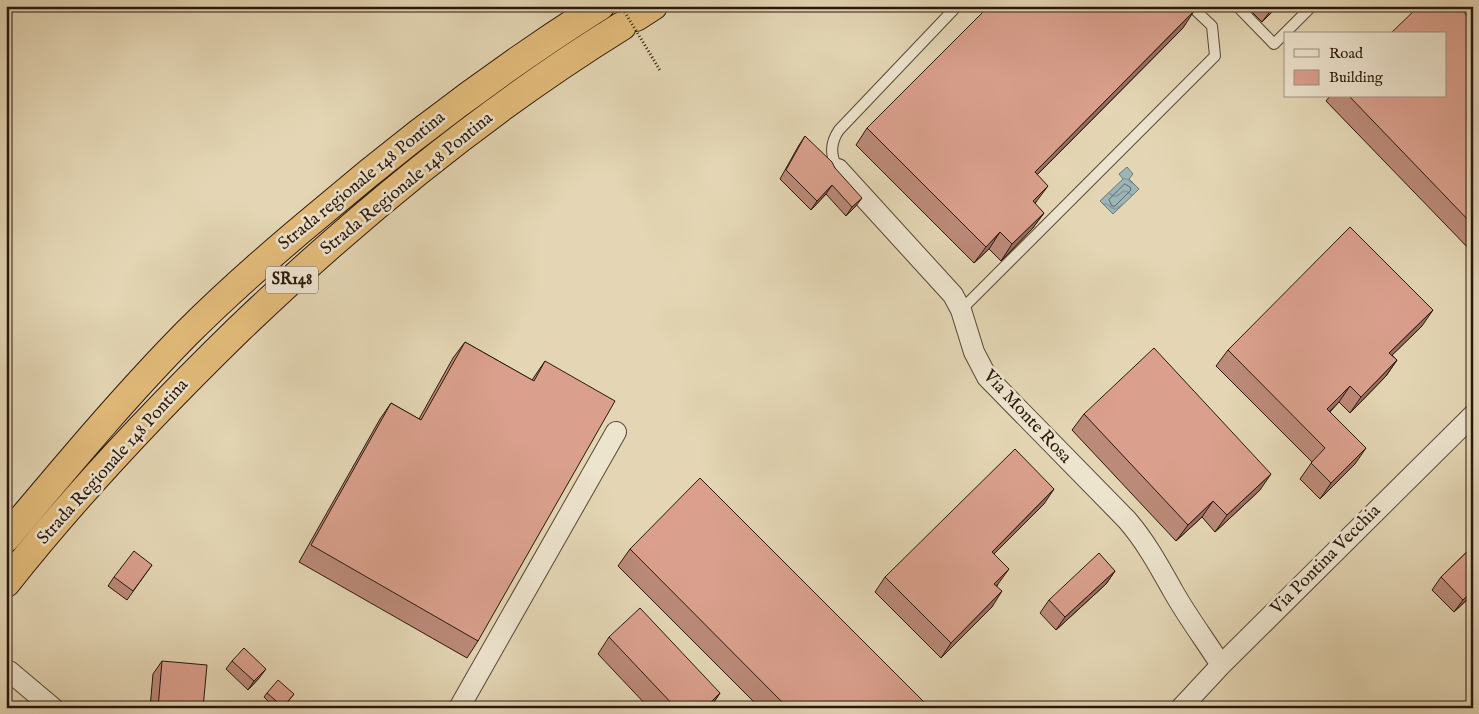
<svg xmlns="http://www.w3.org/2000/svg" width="1479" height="714" font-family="'IM FELL English',serif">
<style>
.water{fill:url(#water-waves);stroke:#6e7673}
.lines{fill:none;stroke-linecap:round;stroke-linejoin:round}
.shore{stroke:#626662;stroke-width:1}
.service-casing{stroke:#594736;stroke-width:12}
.minor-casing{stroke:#594736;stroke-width:22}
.trunk-casing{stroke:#2b170c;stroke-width:30}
.path{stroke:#2b170c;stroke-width:3;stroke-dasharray:1 2.5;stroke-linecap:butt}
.service{stroke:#ede4ce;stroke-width:10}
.minor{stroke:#ede4ce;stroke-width:20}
.trunk{stroke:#e2bb7a;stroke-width:28}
.path-bridge{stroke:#2b170c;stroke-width:3;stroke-dasharray:1 2.5;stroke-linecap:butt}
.wall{fill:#bb8a79;stroke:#2b170c}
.shaded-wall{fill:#997063;stroke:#2b170c}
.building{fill:#daa08d;stroke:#2b170c}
.labels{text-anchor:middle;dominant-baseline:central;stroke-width:5;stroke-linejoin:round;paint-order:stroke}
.shield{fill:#ede4ce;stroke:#655446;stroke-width:1}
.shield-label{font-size:16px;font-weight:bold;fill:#2b170c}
.street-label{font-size:18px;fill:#2b170c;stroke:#ede4ce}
</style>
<defs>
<pattern id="water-waves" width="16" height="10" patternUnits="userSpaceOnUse" patternTransform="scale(1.25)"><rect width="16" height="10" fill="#9ab6b8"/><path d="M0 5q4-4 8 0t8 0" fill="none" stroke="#7e9394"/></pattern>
</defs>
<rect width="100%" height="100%" fill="#e4d6b4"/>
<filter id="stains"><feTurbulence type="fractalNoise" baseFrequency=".004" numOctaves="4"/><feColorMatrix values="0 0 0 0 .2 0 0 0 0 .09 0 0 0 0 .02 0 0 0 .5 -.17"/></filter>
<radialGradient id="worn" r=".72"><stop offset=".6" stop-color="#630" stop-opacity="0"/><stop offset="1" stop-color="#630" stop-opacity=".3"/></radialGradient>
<path class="water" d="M1127,167L1133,174L1129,179L1139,189L1113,214L1100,201L1123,179L1119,174Z"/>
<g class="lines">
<path class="shore" d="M1125,184L1130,187L1131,190L1115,206H1112L1109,200Z"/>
<g class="service-casing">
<path id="service" d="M1237,6L1274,44L1312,6
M838,169C830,156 830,143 839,130L957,6
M961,310L1215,56L1212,26L1191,6"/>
</g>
<g class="minor-casing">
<path id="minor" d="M838,169L953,295L961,310L974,352L987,377L1127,520C1146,542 1159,566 1173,591C1187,616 1205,640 1221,665
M9,671L53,708
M459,708L616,432
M1181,708L1221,665L1473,415"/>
</g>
<g class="trunk-casing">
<path id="trunk" d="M636,17L653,6
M6,538C65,468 123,398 187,333C230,290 276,250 322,212C410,137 502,68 600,6
M6,583C77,493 156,410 238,330C356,217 483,112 622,26"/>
</g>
<path class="path" d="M652,57L661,72"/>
<use href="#service" class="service"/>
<use href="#minor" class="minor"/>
<use href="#trunk" class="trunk"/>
<path class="path-bridge" d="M621,6L652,57"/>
</g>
<path class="wall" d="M1246,6H1278L1262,22Z
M1473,22V253L1326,101L1330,96H1445Z
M1183,28L1037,175L1036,202L1035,204L1044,213L1032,229L1001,261L989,249L974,263L856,145L867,128Z
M805,136L835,168L856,206L846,216L826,194L811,210L780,179L799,145Z
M1422,326L1392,355L1397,360L1386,376L1350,413L1339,402L1330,412L1355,464L1320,499L1300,479L1312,462L1216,366L1228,350Z
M465,342L532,380L545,361L478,641L467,658L299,562L380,419L391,403L419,419L453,358Z
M1084,414L1260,490L1215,532L1202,517L1176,541L1072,430Z
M1044,504L994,554L998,584L997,586L992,607L941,658L875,592L885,577Z
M1473,546V594L1454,612L1432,590L1441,577Z
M630,549L927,708H760L618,566Z
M152,565L127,600L108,586L114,577Z
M1115,571L1106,584L1056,630L1040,613L1049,600Z
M609,637L720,693L710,708H649L598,654Z
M162,661L203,708H150L153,674Z
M232,661L260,677L248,690L226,669Z
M267,693L294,694L283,708H275L264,697Z"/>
<path class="shaded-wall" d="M1274,6H1278L1262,22Z
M1194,11L1183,28L1023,189L1035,172Z
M832,185L826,194L811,210L817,201Z
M1048,186L1036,202L1021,218L1033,201Z
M862,198L856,206L846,216L852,207Z
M1044,213L1032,229L1001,261L1012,244Z
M1000,232L989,249L974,263L986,247Z
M1433,310L1422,326L1378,369L1389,353Z
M1397,360L1386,376L1350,413L1361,397Z
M1350,386L1339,402L1316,425L1327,409Z
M1366,448L1355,464L1320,499L1331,483Z
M1271,474L1260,490L1215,532L1227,515Z
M1054,489L1044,504L981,567L992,552Z
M1213,501L1202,517L1176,541L1188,525Z
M1009,569L998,584L984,599L994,584Z
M1115,571L1106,584L1056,630L1065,617Z
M1473,590V594L1454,612L1463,600Z
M1002,591L992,607L941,658L951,643Z
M266,669L260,677L248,690L254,681Z
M720,693L710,708H705Z"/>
<path class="building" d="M989,6H1189L1194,11L1035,172L1048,186L1033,201L1044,213L1012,244L1000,232L986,247L867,128Z
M1419,6H1458L1473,22V225L1349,96H1445V34H1390Z
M805,136L832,162L835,168L862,198L852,207L832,185L817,201L786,170Z
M1350,227L1433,310L1389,353L1397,360L1361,397L1350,386L1327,409L1366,448L1331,483L1311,463L1325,448L1228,350Z
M465,342L534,381L545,361L615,401L478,641L311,545L391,403L421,420Z
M1154,348L1271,474L1227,515L1213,501L1188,525L1084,414Z
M1015,449L1054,489L992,552L1009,569L994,584L1002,591L951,643L885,577Z
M700,478L928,706L927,708H788L630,549Z
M1473,546V590L1463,600L1441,577Z
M134,551L152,565L133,591L114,577Z
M1099,553L1115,571L1065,617L1049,600Z
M640,608L720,693L705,708H676L609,637Z
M244,648L266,669L254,681L232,661Z
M162,661L207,665L203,708H158Z
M278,680L294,694L283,707L267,693Z
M1236,702L1243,708H1231Z"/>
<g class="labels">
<rect class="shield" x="266" y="266.5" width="52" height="27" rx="4"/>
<g class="shield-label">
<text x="292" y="280">SR148</text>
</g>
<g class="street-label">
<text transform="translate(362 181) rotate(-39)">Strada regionale 148 Pontina</text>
<text transform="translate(407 184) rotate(-39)">Strada Regionale 148 Pontina</text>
<text transform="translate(1027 417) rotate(47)">Via Monte Rosa</text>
<text transform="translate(113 462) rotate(-48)">Strada Regionale 148 Pontina</text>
<text transform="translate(1326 560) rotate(-45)">Via Pontina Vecchia</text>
</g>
</g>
<rect width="1479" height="714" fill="none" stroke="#e4d6b4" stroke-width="25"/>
<rect x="8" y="8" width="1464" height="699" fill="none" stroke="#2b170c" stroke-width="2.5"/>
<rect x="12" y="12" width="1454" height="689" fill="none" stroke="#2b170c"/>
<rect x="1284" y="32" width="162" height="65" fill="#ede4ce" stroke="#9f9280"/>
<rect x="1294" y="49" width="25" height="8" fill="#ede4ce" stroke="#9f9280"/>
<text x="1329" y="58" font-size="15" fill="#2b170c">Road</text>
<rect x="1294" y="70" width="25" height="15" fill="#daa08d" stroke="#9f9280"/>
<text x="1329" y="82" font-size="15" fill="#2b170c">Building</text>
<rect width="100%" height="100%" filter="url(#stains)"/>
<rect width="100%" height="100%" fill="url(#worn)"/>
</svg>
